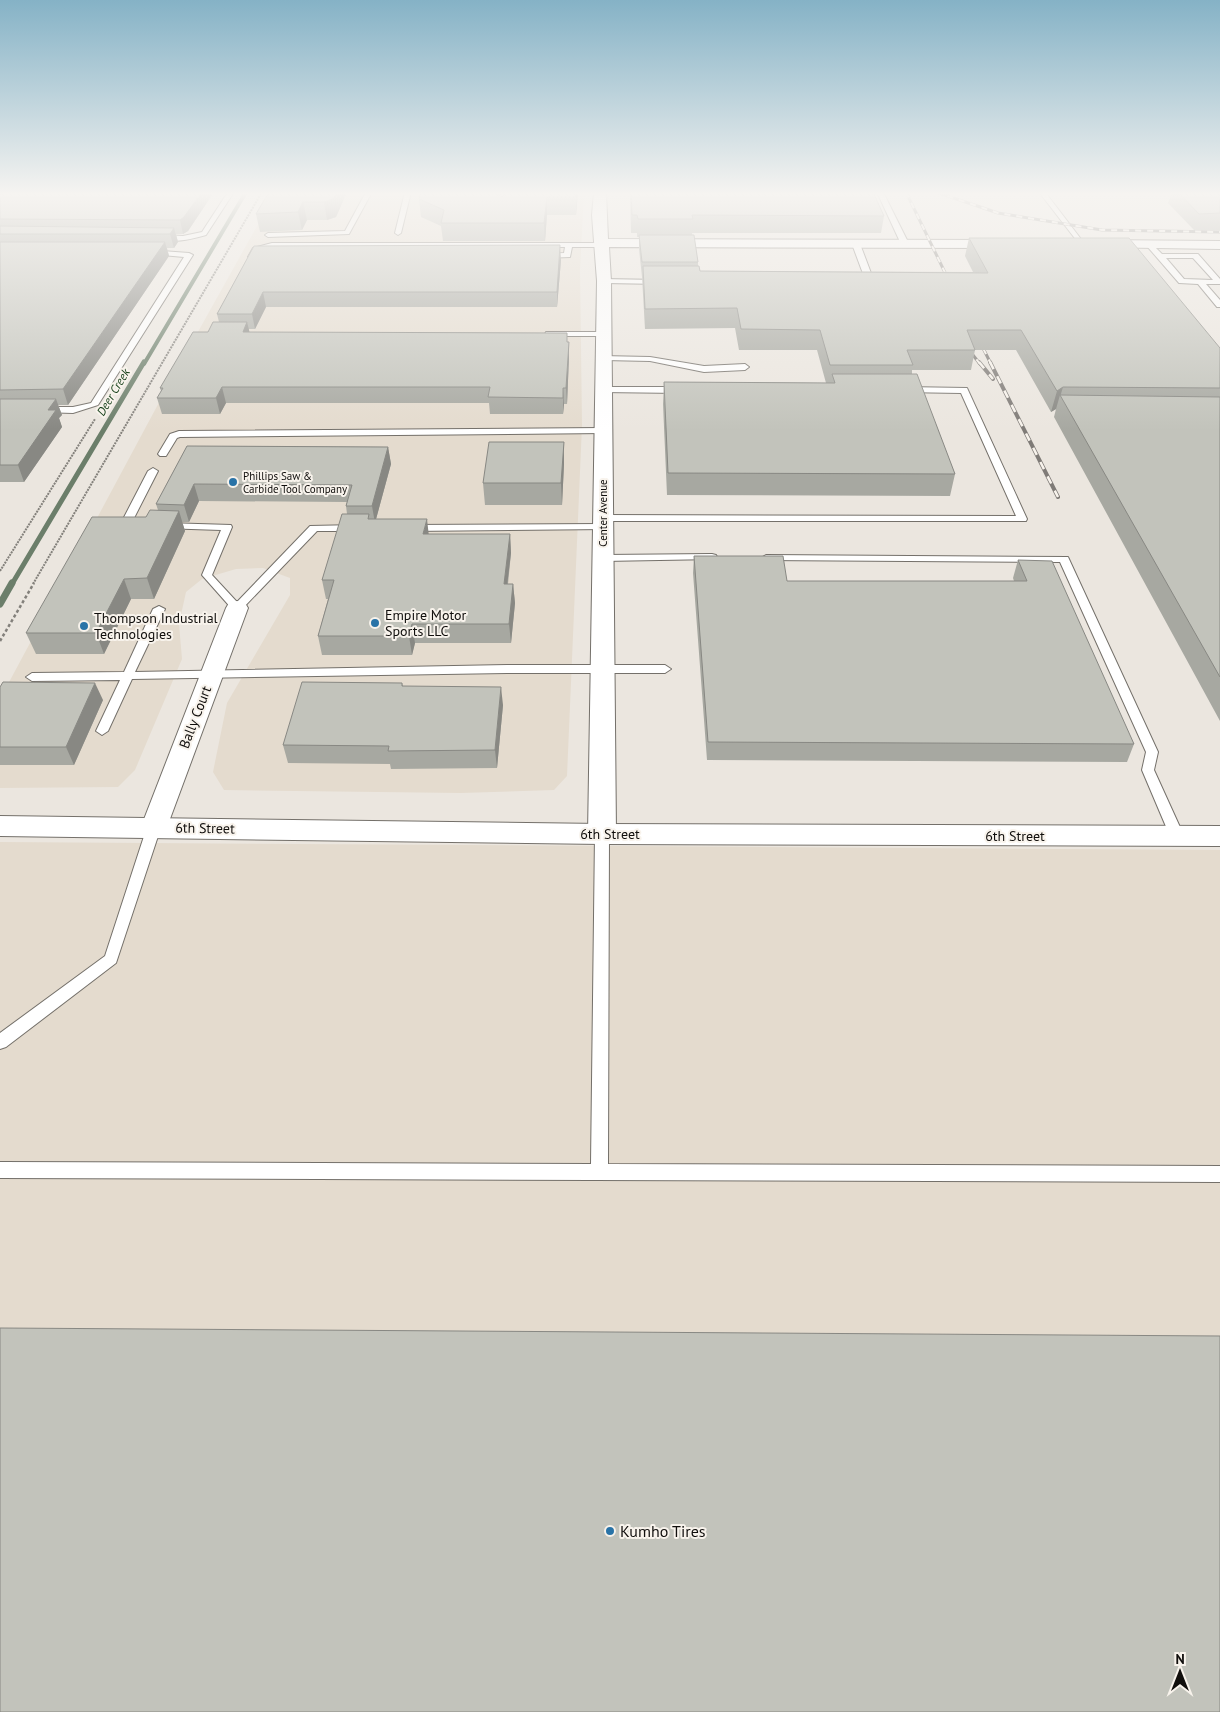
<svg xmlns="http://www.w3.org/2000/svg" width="1220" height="1712" font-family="'PT Sans',sans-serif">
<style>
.built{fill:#e4dbce}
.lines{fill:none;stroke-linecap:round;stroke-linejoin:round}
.stream-far2{stroke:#6b7e6a;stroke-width:4}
.stream-far1{stroke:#6b7e6a;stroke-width:5}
.stream{stroke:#6b7e6a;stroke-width:7}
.lane-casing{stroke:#74706a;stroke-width:2}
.street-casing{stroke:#74706a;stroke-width:2}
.secondary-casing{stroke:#74706a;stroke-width:2}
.path-far1{stroke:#83807b;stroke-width:2;stroke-dasharray:2 1;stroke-linecap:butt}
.path{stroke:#83807b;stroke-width:2.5;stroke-dasharray:3 2.5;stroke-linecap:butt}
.lane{fill:#fff;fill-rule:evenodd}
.street{fill:#fff;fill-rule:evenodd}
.secondary{fill:#fff;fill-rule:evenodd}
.rail-far1-casing{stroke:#7f7b77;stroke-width:3}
.rail-casing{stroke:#7f7b77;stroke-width:4}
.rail-far1{stroke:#f8f3ec;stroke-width:2;stroke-dasharray:6;stroke-linecap:butt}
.rail{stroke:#f8f3ec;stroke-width:2.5;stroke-dasharray:8;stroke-linecap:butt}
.wall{fill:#a7a8a1}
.shaded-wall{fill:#888883}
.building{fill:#c2c3bb;stroke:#888883}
.poi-dot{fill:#2973a7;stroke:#f8f3ec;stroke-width:2}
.labels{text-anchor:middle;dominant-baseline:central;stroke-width:4;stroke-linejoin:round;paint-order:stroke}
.far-poi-label{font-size:11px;fill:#100e0c;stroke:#f8f3ec;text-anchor:start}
.far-street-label{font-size:11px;fill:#100e0c;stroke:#f8f3ec}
.far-water-label{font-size:12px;font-style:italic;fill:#103b14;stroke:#f8f3ec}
.poi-label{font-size:14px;fill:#100e0c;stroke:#f8f3ec;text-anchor:start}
.street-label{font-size:14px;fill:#100e0c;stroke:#f8f3ec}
.near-poi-label{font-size:16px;fill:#100e0c;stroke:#f8f3ec;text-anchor:start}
</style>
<rect width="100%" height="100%" fill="#ebe6df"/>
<path class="built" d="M276,192H584L580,270L582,425L567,776L554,790L461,793L224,790L213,772L227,703L290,595V578L263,568L236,569L202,579L186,592L179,624L182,659L135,770L118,787L0,788V699L170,382Z
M0,842L1220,850V1712H0Z"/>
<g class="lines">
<path class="stream-far2" d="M144,364L246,192"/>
<path class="stream-far1" d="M12,584L144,362"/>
<path class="stream" d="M0,604L12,583"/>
<g class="lane-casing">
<path id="lane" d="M228,192H234L206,235C192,239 169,245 157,237L160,235L183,236L202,232Z
M366,192H372L349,234L268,237L265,235L268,233L345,231Z
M405,192H411L401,233L398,235L395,233Z
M877,192H883L909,244L907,245L901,244Z
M1039,192H1045L1084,243V245H1080Z
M856,242L860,244L874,281L873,283H860L856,281L865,279L852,244Z
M272,243H602L606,245L602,247H572L570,257L543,258L539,256L540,254L564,253L565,247H273L259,251L257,259L248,257L253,248Z
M1148,244H1152L1162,254H1198L1220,279V284H1206L1220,300V307H1217L1198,284L1179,283L1146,245ZM1166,258H1193L1213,280L1184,279Z
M148,250L189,253L193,255L98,405L73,413L40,412L39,410L43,407H73L91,403L184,257L151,254L147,252Z
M601,279L661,280L665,282L661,284L604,283L600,281Z
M546,332H604L608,334L604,336H549L545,334Z
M601,356L650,357L704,366L745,364L749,367L745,370L704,372L650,361L604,360L600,358Z
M604,387H680L684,390L680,393L601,392L600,390Z
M904,387L967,388L1027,519L1026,521H603L598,518L603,515L1016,516L961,393L901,392V388Z
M603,428L606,429V433L180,437L177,438L166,456H160L158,454L170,434L179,431Z
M153,468L158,471L132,522L139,525L134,528L121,527L120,525L148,471Z
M165,523L231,525L232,527L212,575L237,602L310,526L357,525L362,528L357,531H317L241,610H233L202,575L221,530L161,528V524Z
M603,524L608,527L607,529L409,531L404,528L409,525Z
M712,554L716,555L717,557L716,559L603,561L598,558L603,555Z
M766,555L1068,557L1158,752L1154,770L1184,836L1182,839H1172L1170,836L1142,770L1146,752L1060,562L762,560L761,558Z
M159,606L165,609L135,672L507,665H665L671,669L665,673H507L132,679L108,731L102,735L96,731L120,680L32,681L26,677L32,673L124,672L153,609Z
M154,822L159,824L161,827L116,963L6,1047L0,1049V1033L105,956L147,827L149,824Z
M602,829L607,831L609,834L608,1164L1220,1166V1182L0,1178V1162L591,1164L595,834L597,831Z"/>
</g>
<g class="street-casing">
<path id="street" d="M594,192H606L608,239L1004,240L1011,244L1004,248L609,247L611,281L616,834L612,841L602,844L592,841L588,834L597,281L592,215Z
M1097,240L1220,241V249L1092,247L1090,244L1092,241Z
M237,601L245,603L248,608L167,827L163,834L154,837L145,834L141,827L226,608L229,603Z"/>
</g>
<g class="secondary-casing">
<path id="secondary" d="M0,816L602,824L1220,826V846L602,844L0,836Z"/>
</g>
<path class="path-far1" d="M0,571L95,419
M33,584L262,192"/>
<path class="path" d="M0,641L34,583"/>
<use href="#lane" class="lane"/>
<use href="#street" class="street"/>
<use href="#secondary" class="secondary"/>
<g class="rail-far1-casing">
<path id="rail-far1" d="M906,192L951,285
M936,192L998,213L1102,230L1220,232
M978,338L991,364
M969,350L980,364"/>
</g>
<g class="rail-casing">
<path id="rail" d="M979,362L993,379
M990,362L1058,497"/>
</g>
<use href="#rail-far1" class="rail-far1"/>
<use href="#rail" class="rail"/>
</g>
<path class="wall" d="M0,192H214L188,231L183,234H176L178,242L174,248H167L169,256L68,405H58L62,415L59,418L62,427L24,482H0Z
M347,192L336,217L327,220H307L302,230L260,232L256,214Z
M501,192L500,195L502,197L578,192L576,215H547L545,241H443L441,226L421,217L419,199Z
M630,192H873L884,216L881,233H692L698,262V266L700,271L973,272L965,256L969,238L1220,348V721L1054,417L1056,409L1051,412L1016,350H975L971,370H912V374L955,474L950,496L667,495L663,404L664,382L826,383L817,350H739L735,328L645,329L642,277L639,249V237H637V233H631Z
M1172,192H1220V230H1194L1168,203Z
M254,246L561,260L557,307H266L255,329H249V332L569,342V357L567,404H564L563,414H490L489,403H226L220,414H162L157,398L161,391L160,388L208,332L219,322L217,314Z
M564,442V464L562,505H485L483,483Z
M187,446L388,447L391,464L376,519L429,534H510L511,553L508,584H513L515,603L511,643H415L412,655H322L318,636L328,599H326L322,580L347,514L346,506L347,502L199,501L189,522H182L185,531L154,599H131L104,654H36L26,633L146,517L158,510L156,504Z
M694,556L787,581H1014L1013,578L1018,560L1134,744L1127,762L707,760L693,573Z
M402,683L403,686L503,705L497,768L391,769L390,764L288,763L283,745Z
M0,687L103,700L74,765H0Z"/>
<path class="shaded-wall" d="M202,192H214L188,231L183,234L180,220Z
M337,192H347L336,217L327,220L324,202Z
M496,192H501L497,211Z
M576,192H578L576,215Z
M547,197V215L545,241L544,223Z
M303,202L307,220L302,230L298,212Z
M174,228L178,242L174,248L170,234Z
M165,242L169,256L68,405L63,389Z
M560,245L561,260L557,307V292Z
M263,292L266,307L255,329L252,314Z
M247,322L251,338L243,332Z
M569,342V357L567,404L566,388Z
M222,387L226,403L220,414L216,398Z
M1063,387L1060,397V395L1056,409L1051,412L1057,391Z
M563,388L564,404L563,414Z
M56,399L62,415L59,418L62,427L24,482L18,465L48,410Z
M564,442V464L562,505L561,483Z
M388,447L391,464L375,523L372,506Z
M194,484L199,501L189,522L184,505Z
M179,511L185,531L154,599L147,578Z
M427,519L429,537L423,534Z
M510,534L511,553L505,603L504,584Z
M124,579L131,599L104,654L96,633Z
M513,584L515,603L511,643L509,624Z
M412,624L415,643L412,655L409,636Z
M95,683L103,700L74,765L66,747Z
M501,687L503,705L497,768L495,750Z"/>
<path class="building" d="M0,192H202L184,217L180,220L0,219Z
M269,192H337L333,199L324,202H303L298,212L256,214Z
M421,192H496V193L502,197L506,193V192H576V197H547L544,223H441L444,210L419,199Z
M631,192H873L884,216L692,215L693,219H638L637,215H632Z
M1178,192H1220V213L1199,214Z
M0,226L174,228L170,234H0Z
M639,235H694L698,262H642Z
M969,238H1129L1220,348V388L1063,387L1057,391L1021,330H967L975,350H907L913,365H830L820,330L741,329L737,308L645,309L643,266H699L700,271L988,273Z
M0,242H165L63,389L0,390Z
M560,245L557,292H263L252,314H217L254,246Z
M213,322H247L243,332L567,333V342H569L566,388H563V398L488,397L490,387H222L216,398H157L163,388H160L193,332H208Z
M832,374H917L955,474L668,473L664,382L835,383Z
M1060,395L1220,397V677Z
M0,399H56L48,410H56L18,465H0Z
M489,442H564L561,483H483Z
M187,446L388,447L372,506H346L352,485L194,484L184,505L156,504Z
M150,510L179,511L147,578L124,579L96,633H26L92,517H146Z
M342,514H369L368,519H427L423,534H510L504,584H513L509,624H412L409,636H318L334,580H322Z
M694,556H783L787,581H1027L1018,560L1052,561L1134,744L708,742Z
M3,682L95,683L66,747H0V687Z
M302,682L402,683V686L501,687L495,750L388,751L389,746L283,745Z
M0,1328L1220,1336V1712H0Z"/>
<linearGradient id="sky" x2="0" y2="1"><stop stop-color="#85b2c6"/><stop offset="0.45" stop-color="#f6f4f1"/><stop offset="1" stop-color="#f6f4f1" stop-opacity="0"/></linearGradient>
<rect width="1220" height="431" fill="url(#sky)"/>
<g class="poi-dot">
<circle cx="233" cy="482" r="5"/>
<circle cx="375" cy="623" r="5"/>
<circle cx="84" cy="626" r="5"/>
<circle cx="610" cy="1531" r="5"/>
</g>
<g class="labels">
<g class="far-poi-label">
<text x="243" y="476">Phillips Saw &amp;<tspan x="243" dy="13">Carbide Tool Company</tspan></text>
</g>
<g class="far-street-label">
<text transform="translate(603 513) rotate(-90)">Center Avenue</text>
</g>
<g class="far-water-label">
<text transform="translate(113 392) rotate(-59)">Deer Creek</text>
</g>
<g class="poi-label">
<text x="385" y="615">Empire Motor<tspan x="385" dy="16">Sports LLC</tspan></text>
<text x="94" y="618">Thompson Industrial<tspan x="94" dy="16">Technologies</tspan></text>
</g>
<g class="street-label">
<text transform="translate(195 717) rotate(-69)">Bally Court</text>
<text transform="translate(205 828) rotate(1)">6th Street</text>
<text x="610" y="834">6th Street</text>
<text x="1015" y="836">6th Street</text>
</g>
<g class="near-poi-label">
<text x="620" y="1531">Kumho Tires</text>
</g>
</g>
<g transform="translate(1180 1672)" stroke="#f8f3ec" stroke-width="4" paint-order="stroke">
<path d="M0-4L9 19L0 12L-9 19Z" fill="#100e0c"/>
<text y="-8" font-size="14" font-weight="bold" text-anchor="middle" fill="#100e0c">N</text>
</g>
</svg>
